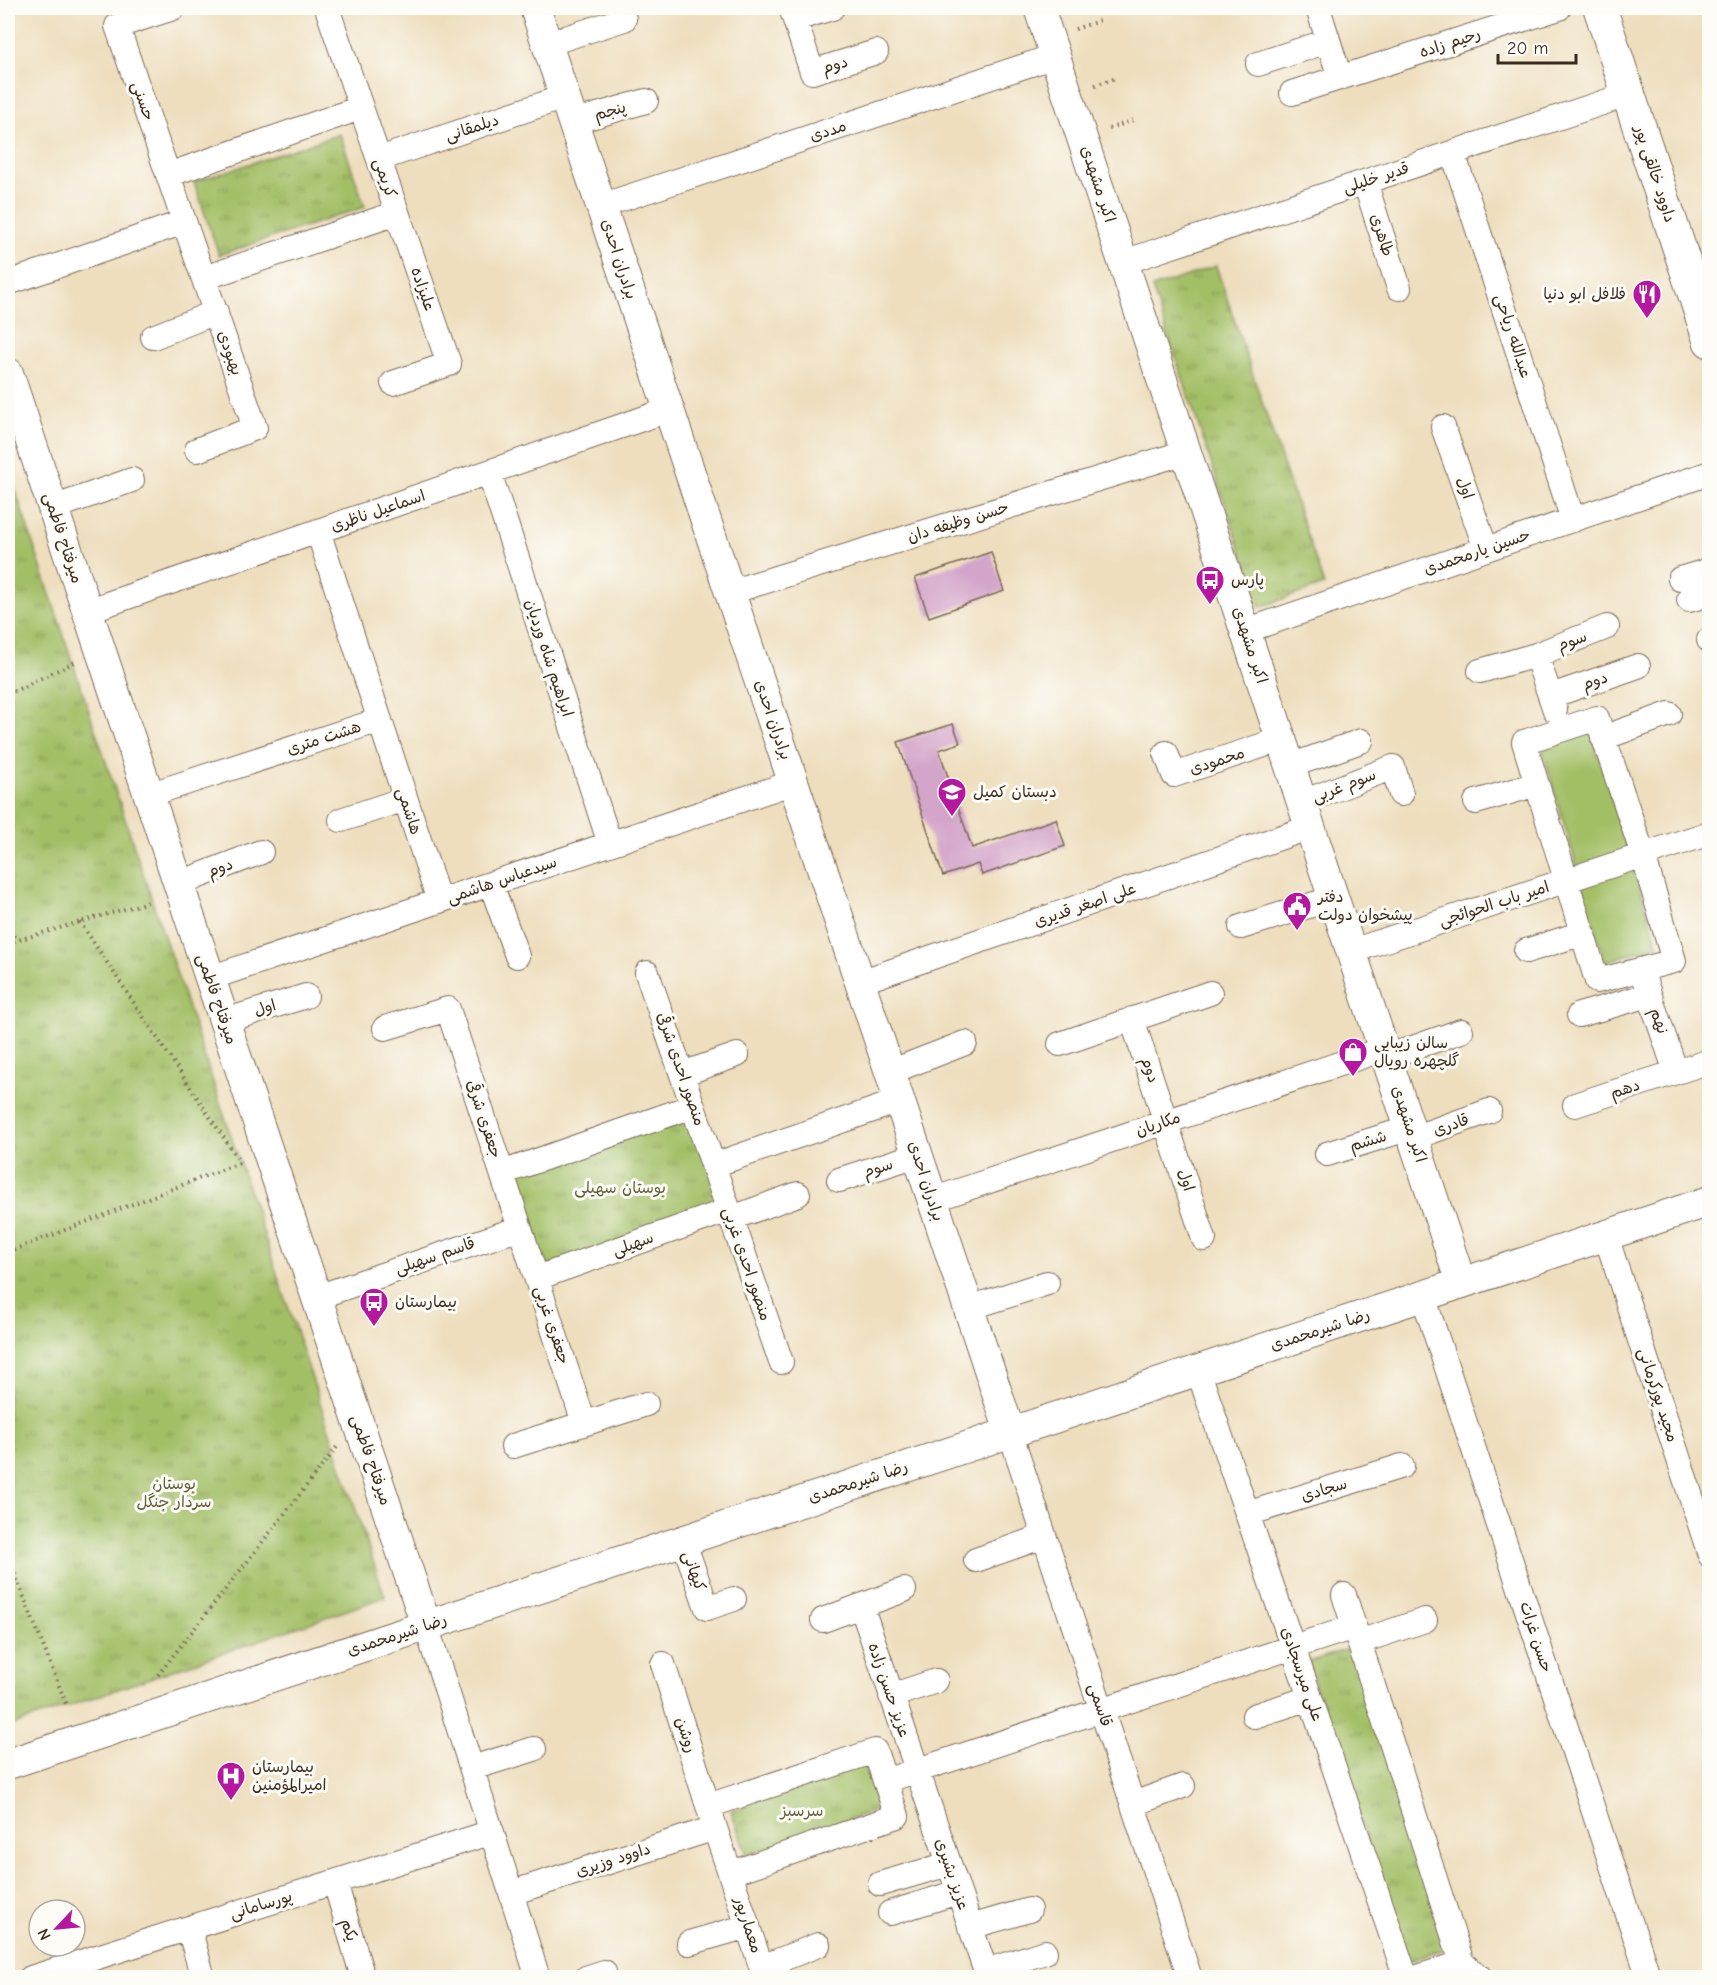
<svg xmlns="http://www.w3.org/2000/svg" width="1717" height="1985" font-family="'Comic Neue','Playpen Sans Arabic',sans-serif">
<style>
.grass{fill:#a3bf66;stroke:#6f7442;stroke-width:1.5}
.park{fill:url(#park-tufts);stroke:#6f7442;stroke-width:1.5}
.building{fill:#d4a5ca}
.lines{fill:none;stroke-linecap:round;stroke-linejoin:round}
.minor-casing{stroke:#7a6956;stroke-width:26}
.tertiary-casing{stroke:#7a6956;stroke-width:32}
.secondary-casing{stroke:#7a6956;stroke-width:35}
.path{stroke:#7a6956;stroke-width:4;stroke-dasharray:1.5 4.5;stroke-linecap:butt}
.minor{stroke:#fff;stroke-width:24}
.tertiary{stroke:#fff;stroke-width:30}
.secondary{stroke:#fff;stroke-width:33}
.labels{text-anchor:middle;dominant-baseline:central;stroke-width:6;stroke-linejoin:round;paint-order:stroke}
.street-label{font-size:16px;fill:#3b2a1e;stroke:#fdfcf7}
.poi-label{font-size:16px;fill:#3b2a1e;stroke:#fdfcf7;text-anchor:start}
.park-label{font-size:16px;fill:#5f5e37;stroke:#fdfcf7}
</style>
<defs>
<pattern id="park-tufts" width="24" height="20" patternUnits="userSpaceOnUse" patternTransform="scale(1.5)"><rect width="24" height="20" fill="#a3bf66"/><path d="M3 7l-1-3M5 7V3M7 7l1-3M15 17l-1-3M17 17v-4M19 17l1-3" fill="none" stroke="#869b53"/></pattern>
</defs>
<rect width="100%" height="100%" fill="#fdfcf7"/>
<filter id="ink" filterUnits="userSpaceOnUse"><feTurbulence type="fractalNoise" baseFrequency=".0167" numOctaves="2"/><feDisplacementMap in="SourceGraphic" scale="12" xChannelSelector="R" yChannelSelector="G"/><feConvolveMatrix kernelMatrix="1 2 1 2 8 2 1 2 1" color-interpolation-filters="sRGB"/></filter>
<filter id="wash" filterUnits="userSpaceOnUse"><feTurbulence type="fractalNoise" baseFrequency=".008" numOctaves="4" result="noise"/><feDisplacementMap in="SourceGraphic" scale="24" xChannelSelector="R" yChannelSelector="G"/><feGaussianBlur stdDeviation="1.35" result="paint"/><feColorMatrix in="noise" values="0 0 0 0 0 0 0 0 0 0 0 0 0 0 0 0 0 1.4 0 .05"/><feComposite in="paint" operator="in"/></filter>
<g filter="url(#wash)">
<rect width="100%" height="100%" fill="#eedebe"/>
<path class="grass" d="M1591,732L1658,945L1605,962L1542,749Z"/>
<path class="park" d="M340,134L365,207L219,255L194,182Z
M1216,266L1324,585L1260,607L1152,288Z
M8,469L385,1597L8,1727Z
M696,1109L728,1207L545,1267L512,1169Z
M1354,1647L1453,1946L1407,1962L1308,1662Z
M864,1765L879,1809L747,1855L731,1811Z"/>
<g id="blocks">
<path class="building" d="M991,552L1004,591L929,617L915,578Z
M953,724L960,743L939,750L972,848L1056,819L1065,846L982,875L978,864L943,876L898,742Z"/>
</g>
</g>
<g filter="url(#ink)">
<use href="#blocks" fill-opacity="0" stroke="#7a6956" stroke-width="1.5"/>
<g class="lines">
<g class="minor-casing">
<path id="minor" d="M173,8L117,26L255,428L197,450
M327,8L449,364L393,383
M791,8L812,72L876,52
M1318,8L1340,78
M795,19L832,8
M547,44L624,19
M1258,64L1328,41
M1292,93L1559,8
M573,122L646,101
M1453,153L1573,520
M379,159L564,97
M168,175L360,108
M1365,182L1399,288
M601,206L1055,56
M1124,262L1629,94
M204,278L397,213
M8,283L184,222
M153,337L216,312
M1443,427L1486,549
M489,472L610,844
M53,508L132,480
M318,531L439,901
M1680,579L1710,570
M730,592L1186,452
M1689,600L1710,594
M87,611L668,410
M1245,631L1710,473
M1709,640H1710
M1536,655L1555,710
M1480,671L1536,655L1607,627
M1551,696L1638,666
M1597,718L1643,855L1674,961L1597,981L1524,742Z
M1603,738L1669,714
M1166,753L1174,775L1282,739
M1290,766L1361,741
M148,795L380,720
M1303,802L1393,767L1401,794
M1476,802L1537,784
M341,820L405,799
M178,884L261,852
M491,884L517,956
M1241,927L1334,898
M1352,951L1710,833
M1526,951L1583,933
M1641,970L1676,1072
M647,973L781,1362
M210,978L794,782
M860,982L1311,827
M1579,1015L1649,995
M1132,1019L1204,1239
M224,1021L306,996
M385,1028L448,1009L584,1423
M1060,1044L1210,993
M1387,1057L1461,1031
M890,1072L965,1043
M682,1074L737,1055
M1575,1105L1710,1061
M1413,1138L1489,1111
M1327,1154L1410,1128
M714,1165L899,1101
M502,1173L693,1106
M839,1180L917,1155
M932,1200L1384,1049
M732,1218L798,1194
M1606,1236L1710,1555
M537,1278L729,1210
M1423,1296L1649,1978
M317,1297L520,1228
M969,1308L1047,1283
M1198,1370L1406,1978
M1010,1432L1190,1978
M513,1446L646,1404
M1247,1514L1402,1466
M683,1540L707,1608L734,1599
M976,1560L1044,1536
M1344,1595L1462,1963L1415,1978
M862,1608L988,1978
M823,1620L904,1590
M426,1625L538,1978
M1359,1642L1425,1620
M663,1664L708,1806
M891,1696L936,1681
M1254,1716L1310,1698
M472,1768L534,1749
M885,1781L1354,1627
M1133,1804L1183,1786
M731,1873L897,1816L875,1751L708,1806L715,1828L765,1978
M335,1882L363,1978
M880,1884L949,1864
M511,1893L715,1828
M890,1913L958,1892
M970,1927L1029,1910
M189,1928L203,1978
M689,1943L748,1926
M1462,1963L1481,1978
M762,1967L818,1945
M986,1971L1045,1952
M31,1978L492,1832
M586,1978L604,1972"/>
</g>
<g class="tertiary-casing">
<path id="tertiary" d="M535,8L1010,1432
M1039,8L1461,1283
M8,373L426,1625
M8,1764L1710,1201"/>
</g>
<g class="secondary-casing">
<path id="secondary" d="M1600,8L1710,341"/>
</g>
<path class="path" d="M1075,29L1099,21
M1095,85L1116,78
M1109,129L1134,120
M8,694L77,661
M80,922L240,1162
M8,925L16,941
M8,943L152,901
M8,1252L242,1162
M8,1557L67,1706
M158,1675L337,1447"/>
<use href="#minor" class="minor"/>
<use href="#tertiary" class="tertiary"/>
<use href="#secondary" class="secondary"/>
</g>
</g>
<defs>
<g id="restaurant-pin" transform="scale(1.5)"><path d="M0 17L-7.5 6A9.5 9.5 0 1 1 7.5 6Z" fill="#b5179e" stroke="#fdfcf7"/><path d="M-5-6h1v4h1v-4h1v4h1v-4h1v5L-1.5 .5V6h-2V.5L-5-1ZM5-6V6H3V1.5H1.5Q1.5-4 5-6Z" fill="#fff"/></g>
<g id="bus-pin" transform="scale(1.5)"><path d="M0 17L-7.5 6A9.5 9.5 0 1 1 7.5 6Z" fill="#b5179e" stroke="#fdfcf7"/><path d="M-5-6H5V4H4V6H2V4H-2V6H-4V4H-5ZM-3.5-4V0h7V-4ZM-3.5 1.2v1.5H-2V1.2ZM2 1.2v1.5H3.5V1.2Z" fill="#fff"/></g>
<g id="school-pin" transform="scale(1.5)"><path d="M0 17L-7.5 6A9.5 9.5 0 1 1 7.5 6Z" fill="#b5179e" stroke="#fdfcf7"/><path d="M0-5L7-2L0 1L-7-2ZM-4 1L0 2.5L4 1V4Q0 6-4 4Z" fill="#fff"/></g>
<g id="civic-pin" transform="scale(1.5)"><path d="M0 17L-7.5 6A9.5 9.5 0 1 1 7.5 6Z" fill="#b5179e" stroke="#fdfcf7"/><path d="M-.6-6.5H3V-4.5H.6V-3L4-1V1h2V6H-6V1h2V-1L-.6-3ZM-1.2 2.5V6h2.4V2.5Z" fill="#fff"/></g>
<g id="shop-pin" transform="scale(1.5)"><path d="M0 17L-7.5 6A9.5 9.5 0 1 1 7.5 6Z" fill="#b5179e" stroke="#fdfcf7"/><path d="M-5-2.5h2.3a2.7 3.5 0 0 1 5.4 0H5L5.5 6h-11ZM-1.5-2.5h3a1.5 2.3 0 0 0-3 0Z" fill="#fff"/></g>
<g id="hospital-pin" transform="scale(1.5)"><path d="M0 17L-7.5 6A9.5 9.5 0 1 1 7.5 6Z" fill="#b5179e" stroke="#fdfcf7"/><path d="M-5-5h3v3.5h4V-5h3V5h-3V1.5h-4V5h-3Z" fill="#fff"/></g>
</defs>
<g fill-rule="evenodd">
<use href="#restaurant-pin" x="1647" y="294"/>
<use href="#bus-pin" x="1210" y="580"/>
<use href="#school-pin" x="952" y="792"/>
<use href="#civic-pin" x="1297" y="906"/>
<use href="#shop-pin" x="1353" y="1052"/>
<use href="#bus-pin" x="374" y="1302"/>
<use href="#hospital-pin" x="231" y="1776"/>
</g>
<g class="labels">
<g class="street-label">
<text transform="translate(1450 43) rotate(-18)">رحیم زاده</text>
<text transform="translate(835 65) rotate(-17)">دوم</text>
<text transform="translate(143 101) rotate(71)">حسنی</text>
<text transform="translate(610 111) rotate(-16)">پنجم</text>
<text transform="translate(472 128) rotate(-18)">دیلمقانی</text>
<text transform="translate(828 131) rotate(-18)">مددی</text>
<text transform="translate(1655 174) rotate(72)">داوود خالقی پور</text>
<text transform="translate(385 178) rotate(71)">کریمی</text>
<text transform="translate(1376 178) rotate(-18)">قدیر خلیلی</text>
<text transform="translate(1098 184) rotate(72)">اکبر مشهدی</text>
<text transform="translate(1382 235) rotate(72)">طاهری</text>
<text transform="translate(619 259) rotate(72)">برادران احدی</text>
<text transform="translate(423 289) rotate(71)">علیزاده</text>
<text transform="translate(1513 336) rotate(72)">عبدالله ریاحی</text>
<text transform="translate(230 353) rotate(71)">بهبودی</text>
<text transform="translate(1465 488) rotate(71)">اول</text>
<text transform="translate(378 511) rotate(-19)">اسماعیل ناظری</text>
<text transform="translate(958 522) rotate(-17)">حسن وظیفه دان</text>
<text transform="translate(63 538) rotate(72)">میرفتاح فاطمی</text>
<text transform="translate(1477 552) rotate(-19)">حسین یارمحمدی</text>
<text transform="translate(1572 641) rotate(-21)">سوم</text>
<text transform="translate(1250 645) rotate(72)">اکبر مشهدی</text>
<text transform="translate(549 658) rotate(72)">ابراهیم شاه وردیان</text>
<text transform="translate(1595 681) rotate(-19)">دوم</text>
<text transform="translate(773 720) rotate(71)">برادران احدی</text>
<text transform="translate(324 738) rotate(-18)">هشت متری</text>
<text transform="translate(1217 761) rotate(-18)">محمودی</text>
<text transform="translate(1344 786) rotate(-21)">سوم غربی</text>
<text transform="translate(409 811) rotate(72)">هاشمی</text>
<text transform="translate(220 868) rotate(-21)">دوم</text>
<text transform="translate(502 880) rotate(-19)">سیدعباس هاشمی</text>
<text transform="translate(1494 904) rotate(-18)">امیر باب الحوائجی</text>
<text transform="translate(1085 905) rotate(-19)">علی اصغر قدیری</text>
<text transform="translate(217 999) rotate(71)">میرفتاح فاطمی</text>
<text transform="translate(265 1008) rotate(-17)">اول</text>
<text transform="translate(1659 1021) rotate(71)">نهم</text>
<text transform="translate(681 1069) rotate(71)">منصور احدی شرقی</text>
<text transform="translate(1150 1070) rotate(71)">دوم</text>
<text transform="translate(1625 1089) rotate(-18)">دهم</text>
<text transform="translate(484 1119) rotate(72)">جعفری شرقی</text>
<text transform="translate(1158 1124) rotate(-18)">مکاریان</text>
<text transform="translate(1409 1124) rotate(72)">اکبر مشهدی</text>
<text transform="translate(1451 1125) rotate(-19)">قادری</text>
<text transform="translate(1368 1141) rotate(-17)">ششم</text>
<text transform="translate(878 1168) rotate(-18)">سوم</text>
<text transform="translate(1186 1180) rotate(73)">اول</text>
<text transform="translate(926 1181) rotate(72)">برادران احدی</text>
<text transform="translate(633 1244) rotate(-20)">سهیلی</text>
<text transform="translate(435 1256) rotate(-19)">قاسم سهیلی</text>
<text transform="translate(747 1264) rotate(71)">منصور احدی غربی</text>
<text transform="translate(552 1325) rotate(72)">جعفری غربی</text>
<text transform="translate(1320 1330) rotate(-18)">رضا شیرمحمدی</text>
<text transform="translate(1658 1395) rotate(72)">مجید پورکرمانی</text>
<text transform="translate(371 1460) rotate(71)">میرفتاح فاطمی</text>
<text transform="translate(858 1482) rotate(-18)">رضا شیرمحمدی</text>
<text transform="translate(1324 1490) rotate(-17)">سجادی</text>
<text transform="translate(694 1571) rotate(71)">کیهانی</text>
<text transform="translate(397 1635) rotate(-18)">رضا شیرمحمدی</text>
<text transform="translate(1536 1637) rotate(72)">حسن غرات</text>
<text transform="translate(1302 1674) rotate(71)">علی میرسجادی</text>
<text transform="translate(889 1690) rotate(71)">عزیز حسن زاده</text>
<text transform="translate(1100 1705) rotate(72)">قاسمی</text>
<text transform="translate(686 1735) rotate(72)">روشن</text>
<text transform="translate(613 1860) rotate(-18)">داوود وزیری</text>
<text transform="translate(952 1874) rotate(71)">عزیز بشیری</text>
<text transform="translate(261 1905) rotate(-17)">پورسامانی</text>
<text transform="translate(748 1925) rotate(72)">معمارپور</text>
<text transform="translate(349 1930) rotate(73)">یکم</text>
</g>
<g class="poi-label">
<text x="1626" y="294" text-anchor="end">فلافل ابو دنیا</text>
<text x="1231" y="580">پارس</text>
<text x="973" y="792">دبستان کمیل</text>
<text x="1318" y="897">دفتر<tspan x="1318" dy="18">پیشخوان دولت</tspan></text>
<text x="1374" y="1043">سالن زیبایی<tspan x="1374" dy="18">گلچهره رویال</tspan></text>
<text x="395" y="1302">بیمارستان</text>
<text x="252" y="1767">بیمارستان<tspan x="252" dy="18">امیرالمؤمنین</tspan></text>
</g>
<g class="park-label">
<text x="620" y="1188">بوستان سهیلی</text>
<text x="174" y="1484">بوستان<tspan x="174" dy="18">سردار جنگل</tspan></text>
<text x="802" y="1811">سرسبز</text>
</g>
</g>
<rect width="1717" height="1985" fill="none" stroke="#fdfcf7" stroke-width="30"/>
<g transform="translate(57 1928) rotate(244)"><circle r="28" fill="#fdfcf7" stroke="#afa8a0" stroke-width="1.5"/>
<path d="M0-4.5L10 22L0 15L-10 22Z" fill="#b5179e"/>
<text y="-9" font-size="16" font-weight="bold" text-anchor="middle" fill="#3b2a1e">N</text>
</g>
<path d="M1498 54v9h78v-9" fill="none" stroke="#3b2a1e" stroke-width="3"/>
<text x="1507" y="54" font-size="18" fill="#3b2a1e" stroke="#fdfcf7" stroke-width="4.5" paint-order="stroke">20 m</text>
</svg>
